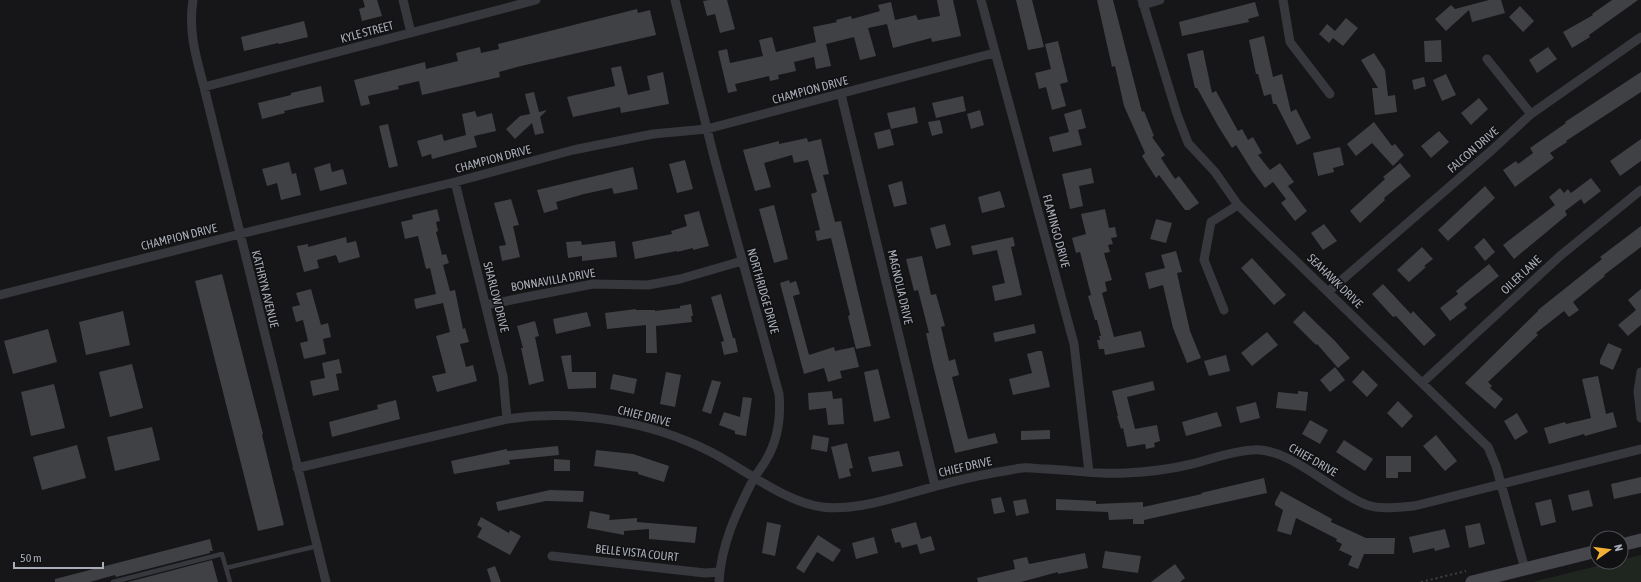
<svg xmlns="http://www.w3.org/2000/svg" width="1641" height="582" font-family="'Asap Condensed',sans-serif">
<style>
.green{fill:#1e261f}
.building{fill:#404145}
.lines{fill:none;stroke-linecap:round;stroke-linejoin:round}
.path{stroke:#3d3f44;stroke-width:2;stroke-dasharray:2 3;stroke-linecap:butt}
.lane{stroke:#37383d;stroke-width:4.5}
.street{stroke:#37383d;stroke-width:9}
.secondary{stroke:#45474d;stroke-width:13}
.labels{text-anchor:middle;dominant-baseline:central;stroke-width:3;stroke-linejoin:round;paint-order:stroke}
.street-label{font-size:12px;fill:#a8adb8;stroke:#111113}
</style>
<rect width="100%" height="100%" fill="#161618"/>
<path class="green" d="M1641,555V582H1533L1613,562H1621V560Z"/>
<path class="building" d="M363,0H377L382,16L362,21L359,9L365,7Z
M709,0H727L735,29L720,33L715,14L707,16L703,1Z
M937,0H953L961,36L932,42L931,38L893,48L887,24L868,28L876,56L860,60L854,37L826,44L831,66L816,69L814,57L794,62L796,71L778,75L779,79L770,81L769,76L735,84L737,91L728,93L718,51L727,49L730,63L763,56L759,40L772,37L776,52L816,42L813,27L837,22L836,20L851,16L852,19L880,11L878,5L891,2L895,20L916,15L918,20L940,16Z
M1016,0H1032L1044,47L1028,50Z
M1097,0H1113L1142,112L1144,111L1154,136L1152,137L1165,155L1161,158L1175,179L1179,176L1199,203L1189,210H1185L1159,175L1156,178L1142,156L1145,153L1124,106L1115,66L1112,67Z
M1489,0H1501L1505,13L1472,22L1469,10L1446,31L1435,19L1451,5L1455,9Z
M1612,0H1638L1589,35L1590,37L1572,48L1563,32L1593,15L1592,14Z
M1255,2L1259,16L1248,19L1249,22L1182,36L1179,22Z
M1520,6L1534,21L1523,32L1509,17Z
M637,9L638,13L650,10L656,35L521,66L499,72L500,77L422,95L419,81L398,86L399,89L368,96L370,104L361,106L354,80L425,62L426,69L458,61L456,53L480,47L481,53L499,49L498,44Z
M1346,18L1358,28L1343,46L1333,38L1329,43L1319,34L1327,24L1335,31Z
M304,21L308,37L279,44L278,43L244,51L241,37Z
M1264,36L1273,77L1282,74L1291,112L1296,109L1311,138L1297,145L1276,104H1273L1271,94L1264,96L1258,74H1256L1249,40Z
M1441,40L1442,62H1425L1424,41Z
M1058,41L1068,82L1060,84L1066,106L1052,110L1046,87L1039,89L1035,73L1051,69L1045,44Z
M1548,47L1557,59L1537,73L1529,60Z
M1203,50L1212,93L1216,91L1238,131L1242,129L1248,140L1253,137L1262,153L1258,155L1270,170L1280,163L1294,182L1288,186L1307,211L1295,221L1281,203L1286,199L1273,182L1265,188L1253,172L1236,145L1232,148L1218,126L1197,88H1195L1187,54Z
M1374,53L1385,70L1388,96L1395,95L1397,112L1375,115L1372,88H1378L1361,60Z
M621,66L628,95L650,90L647,76L663,72L669,104L621,113L620,107L573,117L567,97L615,86L611,68Z
M1641,72V92L1566,141L1567,142L1550,153L1554,158L1515,187L1503,170L1516,161L1518,164L1533,153L1530,148L1566,123L1565,122Z
M1446,74L1456,95L1442,101L1433,80Z
M1424,77L1426,86L1414,90L1412,80Z
M321,86L324,102L284,111L285,113L262,119L258,103L291,95V93Z
M534,92L539,112L547,110L540,117L544,133L535,135L532,123L515,139L506,129L520,116L530,114L525,94Z
M963,96L966,111L936,118L932,103Z
M1479,98L1488,109L1471,125L1461,113Z
M915,107L918,123L891,129L887,113Z
M1081,109L1086,128L1078,130L1082,145L1053,152L1049,137L1069,132L1064,114Z
M980,110L984,125L971,129L967,114Z
M475,111L477,117L492,113L496,131L474,136L477,147L432,159L431,154L422,157L417,141L442,134L444,141L466,135L462,114Z
M940,120L943,133L932,136L928,122Z
M1374,122L1392,146L1395,144L1404,155L1393,166L1372,143L1356,156L1347,144Z
M388,124L398,166L389,168L379,126Z
M890,129L894,145L878,149L874,133Z
M1439,131L1449,142L1431,158L1421,146Z
M807,138L808,142L821,139L829,174L823,175L835,222L841,221L871,346L856,349L848,316L850,315L831,238L817,241L815,231L820,230L811,194L817,192L808,160L794,163L792,155L764,163L771,187L755,191L743,150L779,141V144Z
M1641,139V161L1620,176L1610,161Z
M1340,147L1344,165L1333,168L1334,172L1318,176L1313,153Z
M685,160L693,189L677,193L669,164Z
M289,162L292,174L296,173L301,195L281,200L277,183L267,186L262,169Z
M330,163L332,172L343,169L347,184L320,191L314,168Z
M1400,163L1411,176L1384,198L1385,200L1360,223L1350,211L1385,179L1383,177Z
M633,167L638,189L614,194L612,188L584,194L556,202L558,209L544,213L537,190Z
M1091,168L1094,183L1079,186L1083,206L1070,209L1062,174Z
M1591,178L1601,191L1584,204L1581,199L1565,211L1567,215L1514,259L1503,245L1555,205L1549,197L1560,188L1564,193L1568,189L1571,193Z
M902,181L907,204L894,207L888,185Z
M1485,186L1495,198L1448,241L1438,230Z
M1000,191L1005,207L982,213L978,197Z
M511,199L519,225L513,226L520,257L502,261L499,246L506,245L494,203Z
M774,205L788,259L774,263L759,209Z
M437,209L440,221L436,222L438,231L436,232L442,255L446,254L449,263L443,265L450,291L455,290L463,329L465,328L469,342L460,344L466,367L473,365L477,381L437,392L432,376L446,373L436,336L450,332L443,303L416,309L414,299L436,294L430,268L426,269L418,236L405,239L401,222L413,219L412,215Z
M1105,209L1109,228L1115,227L1117,237L1111,238L1113,244L1108,245L1110,252L1104,253L1112,280L1105,282L1107,291L1102,293L1114,337L1141,331L1145,347L1105,355L1104,349H1099L1097,340H1100L1099,336H1101L1097,320H1095L1088,296L1091,295L1080,252L1076,253L1072,238L1086,234L1081,214Z
M699,211L709,246L693,250V248L677,252V251L635,259L632,242L672,234L671,231L687,226L684,215Z
M1156,219L1172,223L1166,243L1150,239Z
M945,224L951,245L936,249L930,228Z
M1324,224L1337,241L1323,250L1311,233Z
M1641,226V247L1604,275L1605,276L1573,302L1579,310L1569,317L1564,311L1536,333L1538,335L1488,382L1492,386L1490,388L1503,399L1495,409L1465,383L1538,311V310L1602,259L1600,257Z
M346,237L347,243L356,241L360,257L339,263L336,255L317,260L319,268L304,272L297,246L308,244V247Z
M1013,237L1015,246L1011,247L1022,295L995,301L992,286L1005,283L997,250L973,255L971,246Z
M1484,238L1495,252L1485,261L1474,247Z
M581,241L582,245L615,241L617,257L582,261V256L568,258L566,242Z
M1422,247L1433,259L1424,266L1426,267L1409,282L1397,270Z
M1176,251L1182,272L1177,273L1190,331L1201,358L1187,363L1173,328L1163,285L1149,289L1145,273L1165,268L1161,255Z
M922,256L931,295L936,294L945,326L941,327L949,361L955,359L959,375L952,377L968,439L995,433L998,443L955,453L932,361L926,333H929L918,290L914,291L906,259Z
M1252,258L1286,295L1274,305L1241,268Z
M1489,264L1499,276L1464,304L1467,308L1450,321L1440,308L1458,294L1456,291Z
M222,274L263,434L262,435L284,525L258,531L195,281Z
M789,280L790,283L796,281L800,294L793,296L809,355L834,347L835,351L854,347L859,367L840,371L842,378L828,382L824,368L804,374L780,283Z
M1383,284L1411,314L1413,311L1436,335L1424,346L1396,316L1393,317L1372,294Z
M311,289L321,325L328,323L331,337L323,339L326,354L304,359L300,343L308,341L303,320L296,322L292,307L300,305L296,293Z
M1641,289V325L1628,336L1618,325L1636,310L1628,300Z
M721,294L733,338H735L738,352L724,355L721,342L724,341L711,297Z
M691,304L693,316H691L692,322L656,326L657,353H646V325L607,329L605,313L636,309V310H655V311L680,308V306Z
M123,311L130,345L86,355L79,322Z
M1304,311L1335,341L1350,358L1338,368L1317,344L1316,345L1293,322Z
M587,312L591,326L556,334L553,319Z
M535,321L539,336L535,337L544,381L529,385L521,348H523L517,326Z
M1034,324L1036,333L995,342L993,333Z
M48,329L57,362L13,374L4,341Z
M1267,332L1278,345L1252,366L1241,353Z
M1608,343L1622,349L1613,370L1600,364V360Z
M1038,351H1042L1050,387L1013,395L1009,379L1032,373L1027,354Z
M571,355L572,372H596V388L568,389L561,356Z
M1226,355L1230,371L1209,376L1204,361Z
M339,359L342,373L336,374L339,390L313,396L310,381L325,378L322,363Z
M132,364L143,408L110,417L99,372Z
M1335,367L1345,380L1330,392L1320,380Z
M878,369L890,418L874,422L864,372Z
M1363,370L1378,385L1367,397L1352,382Z
M666,372L681,375L675,407L660,404Z
M613,374L637,379L634,394L610,389Z
M1598,376L1606,414L1613,412L1617,427L1585,436L1584,434L1549,444L1544,428L1565,422L1566,424L1591,418L1582,379Z
M712,380L721,382L711,414L702,411Z
M1153,381L1155,390L1127,397L1135,429L1157,425L1160,441L1154,443L1155,447L1146,449L1145,444L1127,447L1123,428L1121,429L1117,416H1118L1112,391Z
M54,384L65,428L31,436L21,392Z
M832,391L833,399L842,398L844,424L828,425L826,408L809,410L808,393Z
M1298,391L1308,392L1306,411L1276,408L1278,392L1298,394Z
M743,397L752,398L746,436L735,434V431L719,425L724,412L740,417Z
M396,400L400,419L332,437L329,422L378,409L377,405Z
M1398,401L1413,416L1402,428L1387,413Z
M1256,402L1260,418L1240,423L1236,407Z
M1217,412L1222,426L1186,436L1182,422Z
M1517,413L1528,432L1515,440L1504,421Z
M1310,420L1328,430L1320,444L1302,434Z
M152,427L160,460L115,471L107,437Z
M1050,430V439L1021,440V431Z
M813,435L829,438L827,452L811,449Z
M1436,435L1457,461L1445,471L1423,446Z
M1344,440L1373,459L1365,471L1336,452Z
M847,443L853,468L849,469L851,476L839,479L831,447Z
M77,445L86,478L42,490L33,457Z
M558,446L559,455L509,460L510,464L454,474L451,461L507,449V451Z
M596,450L633,454L669,466L664,482L638,474V472L594,466Z
M899,451L903,466L872,472L868,457Z
M1386,456H1411V472H1398V478H1386Z
M554,459L570,460V471H554Z
M1641,477V493L1614,499L1611,484Z
M1264,478L1267,493L1144,520V524H1133V519L1109,520L1108,512L1056,510V499L1096,501V504L1143,502V507L1202,494L1201,493Z
M550,490L584,491L583,502L546,501L498,511L496,502Z
M1589,490L1593,506L1572,511L1568,495Z
M1281,491L1332,519L1331,522L1366,538H1395L1394,554H1364L1358,569L1348,565L1352,556L1339,550L1342,544L1336,541L1337,539L1296,518L1291,535L1277,531L1283,510L1275,505V502Z
M1001,497L1005,512L994,514L991,499Z
M1026,499L1029,513L1016,516L1013,501Z
M1551,499L1556,522L1541,526L1535,503Z
M590,511L610,515L609,520L637,518V522L697,527L695,543L649,539V529L624,531V535L587,528Z
M481,517L509,533L510,530L521,536L510,555L477,537L482,528L477,525Z
M767,522L781,525L775,556L762,553Z
M916,522L921,539L931,536L935,550L920,554L917,544L902,548L900,542L895,543L891,529Z
M1480,523L1485,544L1469,548L1465,526Z
M1445,529L1450,547L1435,551L1434,548L1413,553L1409,537Z
M818,535L841,550L833,562L817,552L804,573L796,568Z
M874,537L878,553L856,559L852,543Z
M210,539L213,551H210V553L116,577L115,575L90,582H55V579Z
M1105,551L1141,556L1138,573L1102,568Z
M1085,553L1088,568L1058,574V572L1021,582H978L977,578L1015,569L1013,560L1027,557L1029,564Z
M212,560L218,582H128Z
M1175,564L1185,578L1180,582H1151Z
M495,566L501,582H491L487,569Z"/>
<g class="lines">
<path class="path" d="M1598,538L1615,534
M1421,582L1466,571"/>
<path class="lane" d="M226,568L317,546
M113,582L222,554L230,582"/>
<path class="street" d="M193,0C188,31 196,57 204,87L326,582
M403,0L411,33
M675,0L714,157L779,394C781,417 778,440 766,460C762,467 757,473 753,480C736,513 721,545 719,582
M981,0L1074,344L1089,472
M1142,0L1177,114L1188,143L1215,172L1238,205L1488,447L1496,466L1525,569
M1283,0L1290,42L1330,94
M1143,5L1160,0
M1487,59L1531,114
M204,87L536,0
M841,94L935,486
M455,182L503,376L507,419
M1328,292L1492,150L1531,114L1641,37
M0,295L240,234L455,182L573,150L653,134L707,129L994,53
M486,305L593,284L648,285L680,279L742,261
M1224,310L1204,260L1211,222L1238,205
M1641,372L1638,391L1641,418
M1422,383L1560,256L1641,190
M297,468L507,419C575,409 650,421 711,452C744,469 785,502 822,507C853,511 885,500 915,492C942,484 970,477 998,472C1006,471 1014,469 1022,468C1030,467 1038,469 1046,469C1072,470 1100,475 1126,473C1149,472 1171,469 1192,464C1212,459 1232,451 1253,450C1290,447 1332,492 1367,505C1382,510 1399,507 1414,506L1641,449
M552,556L705,573L719,572"/>
<path class="secondary" d="M1621,545L1641,540
M1472,582L1597,551"/>
</g>
<g class="labels">
<g class="street-label">
<text transform="translate(367 32) rotate(-15)">KYLE STREET</text>
<text transform="translate(810 90) rotate(-15)">CHAMPION DRIVE</text>
<text transform="translate(1473 150) rotate(-41)">FALCON DRIVE</text>
<text transform="translate(493 159) rotate(-15)">CHAMPION DRIVE</text>
<text transform="translate(1056 231) rotate(75)">FLAMINGO DRIVE</text>
<text transform="translate(179 237) rotate(-14)">CHAMPION DRIVE</text>
<text transform="translate(1521 275) rotate(-43)">OILER LANE</text>
<text transform="translate(553 280) rotate(-10)">BONNAVILLA DRIVE</text>
<text transform="translate(1335 281) rotate(44)">SEAHAWK DRIVE</text>
<text transform="translate(900 287) rotate(77)">MAGNOLIA DRIVE</text>
<text transform="translate(265 289) rotate(76)">KATHRYN AVENUE</text>
<text transform="translate(763 291) rotate(74)">NORTHRIDGE DRIVE</text>
<text transform="translate(496 297) rotate(76)">SHARLOW DRIVE</text>
<text transform="translate(644 416) rotate(14)">CHIEF DRIVE</text>
<text transform="translate(1313 460) rotate(30)">CHIEF DRIVE</text>
<text transform="translate(965 467) rotate(-13)">CHIEF DRIVE</text>
<text transform="translate(637 553) rotate(6)">BELLE VISTA COURT</text>
</g>
</g>
<g transform="translate(1609 550) rotate(76)"><circle r="19" fill="#111113" stroke="#4d4f55"/>
<path d="M0-3L7 15L0 10L-7 15Z" fill="#f2b134"/>
<text y="-6" font-size="11" font-weight="bold" text-anchor="middle" fill="#a8adb8">N</text>
</g>
<path d="M14 562v6h89v-6" fill="none" stroke="#a8adb8" stroke-width="2"/>
<text x="20" y="562" font-size="12" fill="#a8adb8" stroke="#111113" stroke-width="3" paint-order="stroke">50 m</text>
</svg>
